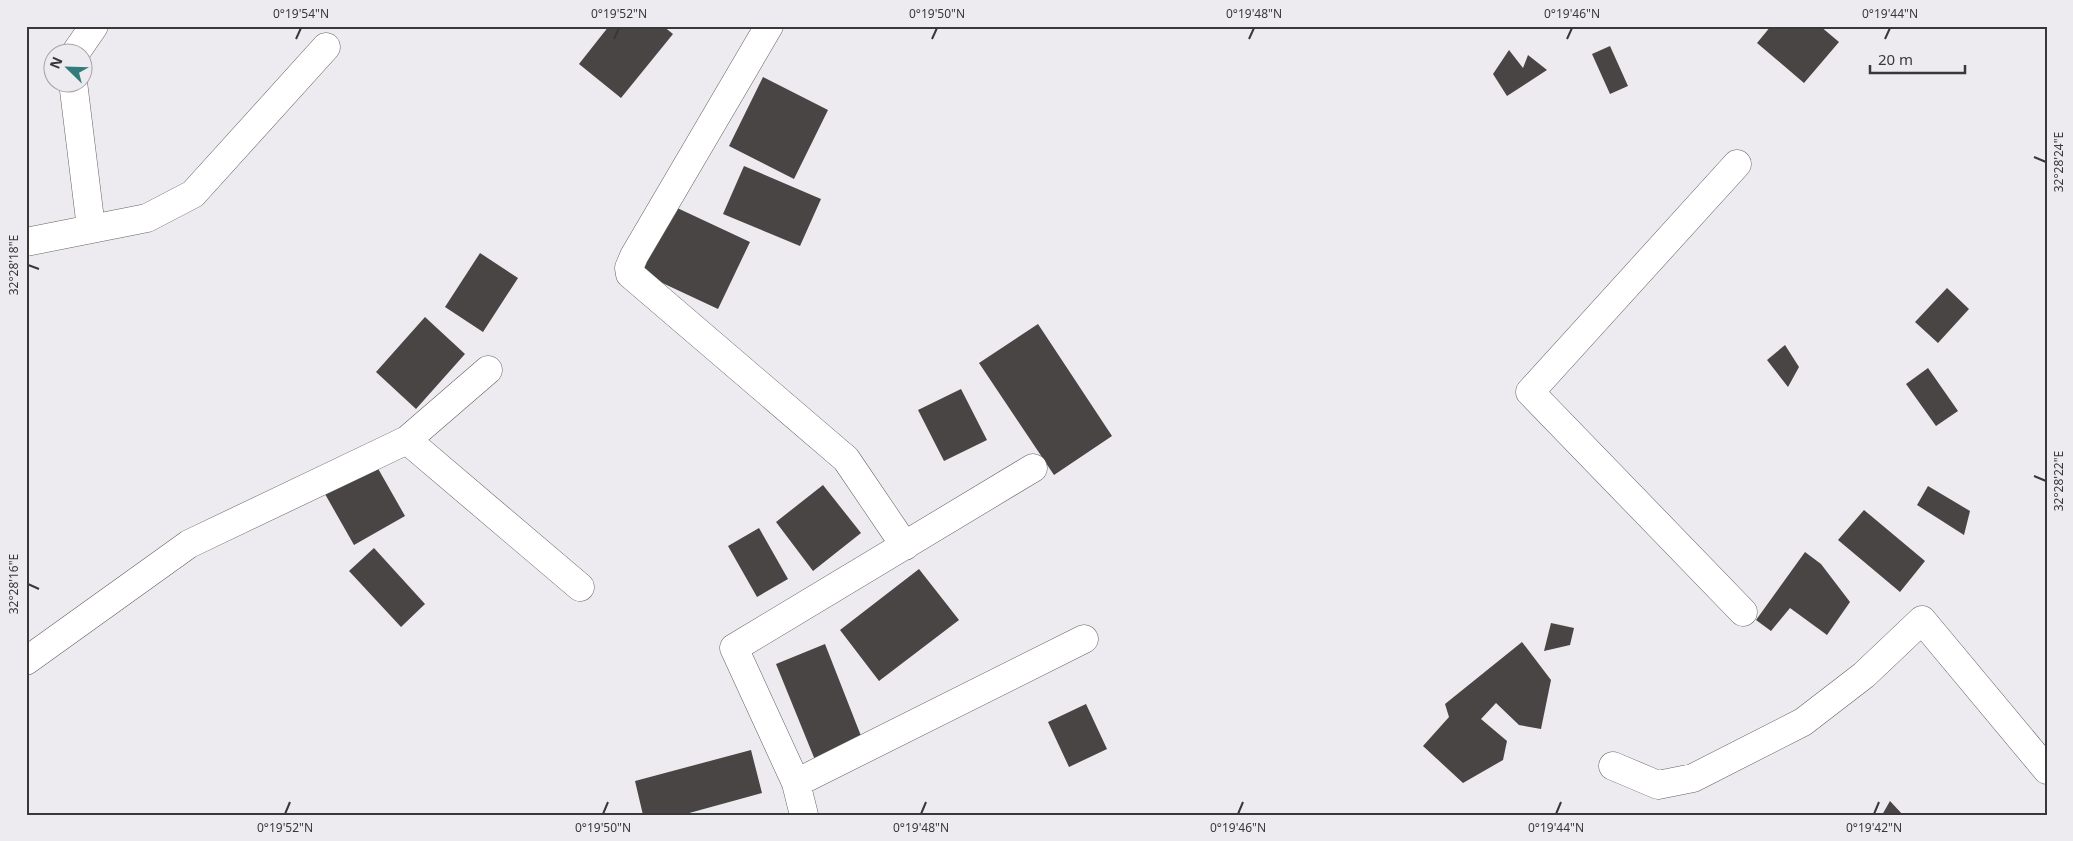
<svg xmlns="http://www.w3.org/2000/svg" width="2073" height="841" font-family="'Noto Sans',sans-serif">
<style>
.building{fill:#484544}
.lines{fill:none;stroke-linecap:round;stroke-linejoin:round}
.street-casing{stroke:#626163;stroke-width:29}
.street{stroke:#fff;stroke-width:28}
.ticks{fill:none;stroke:#383739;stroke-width:2}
.neatline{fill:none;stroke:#383739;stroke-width:2}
.ticks-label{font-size:12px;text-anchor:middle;fill:#383739}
</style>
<rect width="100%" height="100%" fill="#edebef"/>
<path class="building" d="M609,26H663L673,34L621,98L579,64Z
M1771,26H1820L1839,42L1804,83L1757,43Z
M1610,46L1628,86L1610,94L1592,54Z
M1509,50L1523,68L1528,55L1547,70L1507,96L1493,74Z
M763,77L828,110L794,179L729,146Z
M744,166L821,199L800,246L723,214Z
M673,206L750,242L718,309L641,273Z
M480,253L518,278L483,332L445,307Z
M1947,288L1969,309L1938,343L1915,322Z
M425,317L465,354L416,409L376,372Z
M1038,324L1112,436L1054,475L979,363Z
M1785,345L1799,367L1788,387L1767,360Z
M1928,368L1958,411L1936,426L1906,384Z
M961,389L987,440L944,461L918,410Z
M376,465L405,516L354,545L325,494Z
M823,485L861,533L813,571L776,522Z
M1928,486L1970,511L1964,535L1917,505Z
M1864,510L1925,561L1900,592L1838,540Z
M759,528L788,579L757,597L728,546Z
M374,548L425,604L401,627L349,571Z
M1805,552L1821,564L1850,602L1827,635L1790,608L1771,631L1756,620Z
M919,569L959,620L879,681L840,630Z
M1551,623L1574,628L1570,645L1544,651Z
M1522,642L1551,680L1541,729L1519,725L1496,703L1481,719L1507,741L1503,760L1463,783L1423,746L1449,717L1445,704Z
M825,644L863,741L815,760L776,664Z
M1086,704L1107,749L1069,767L1048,722Z
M751,750L762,793L682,815H643L635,781Z
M1890,801L1903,815H1882Z"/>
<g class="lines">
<g class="street-casing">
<path id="street" d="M769,26L634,256L629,268L630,274L846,459L905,546
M76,52L94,26
M73,82L91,228
M1737,164L1530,392L1743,612
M26,242L147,218L193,194L326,47
M407,440L580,587
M26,661L189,544L407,440L488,370
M1613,766L1658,785L1693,778L1803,722L1864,675L1922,620L2047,770
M796,783L1084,639
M804,815L796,783L734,648L1033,468"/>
</g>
<use href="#street" class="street"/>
</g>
<path class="ticks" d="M296,39L301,28M614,39L619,28M932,39L937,28M1249,39L1254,28M1567,39L1572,28M1885,39L1890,28M2034,157L2046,162M28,265L39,269M2034,476L2046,481M28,584L39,589M285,814L290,802M603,814L608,802M921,814L926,802M1238,814L1243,802M1556,814L1561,802M1874,814L1879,802"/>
<rect width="2073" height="841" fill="none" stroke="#edebef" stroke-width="55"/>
<g transform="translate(68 68) rotate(293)"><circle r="24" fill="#edebef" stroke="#a5a3a6"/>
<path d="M0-4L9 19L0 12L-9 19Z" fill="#337c7b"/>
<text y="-8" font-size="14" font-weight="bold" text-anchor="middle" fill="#383739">N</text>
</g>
<path d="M1870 65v8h95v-8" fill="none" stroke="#383739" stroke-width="2.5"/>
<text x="1878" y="65" font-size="15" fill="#383739" stroke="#edebef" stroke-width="4" paint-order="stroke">20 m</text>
<rect x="28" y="28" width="2018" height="786" class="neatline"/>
<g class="ticks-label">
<text x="301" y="18">0°19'54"N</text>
<text x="619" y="18">0°19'52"N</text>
<text x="937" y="18">0°19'50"N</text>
<text x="1254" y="18">0°19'48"N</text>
<text x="1572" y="18">0°19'46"N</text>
<text x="1890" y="18">0°19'44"N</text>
<text transform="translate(2059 162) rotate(-90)" y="4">32°28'24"E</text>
<text transform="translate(14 265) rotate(-90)" y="4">32°28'18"E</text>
<text transform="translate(2059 481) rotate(-90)" y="4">32°28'22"E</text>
<text transform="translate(14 584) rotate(-90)" y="4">32°28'16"E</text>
<text x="285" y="832">0°19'52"N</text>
<text x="603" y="832">0°19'50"N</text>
<text x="921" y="832">0°19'48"N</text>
<text x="1238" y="832">0°19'46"N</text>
<text x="1556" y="832">0°19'44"N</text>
<text x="1874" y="832">0°19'42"N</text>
</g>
</svg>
